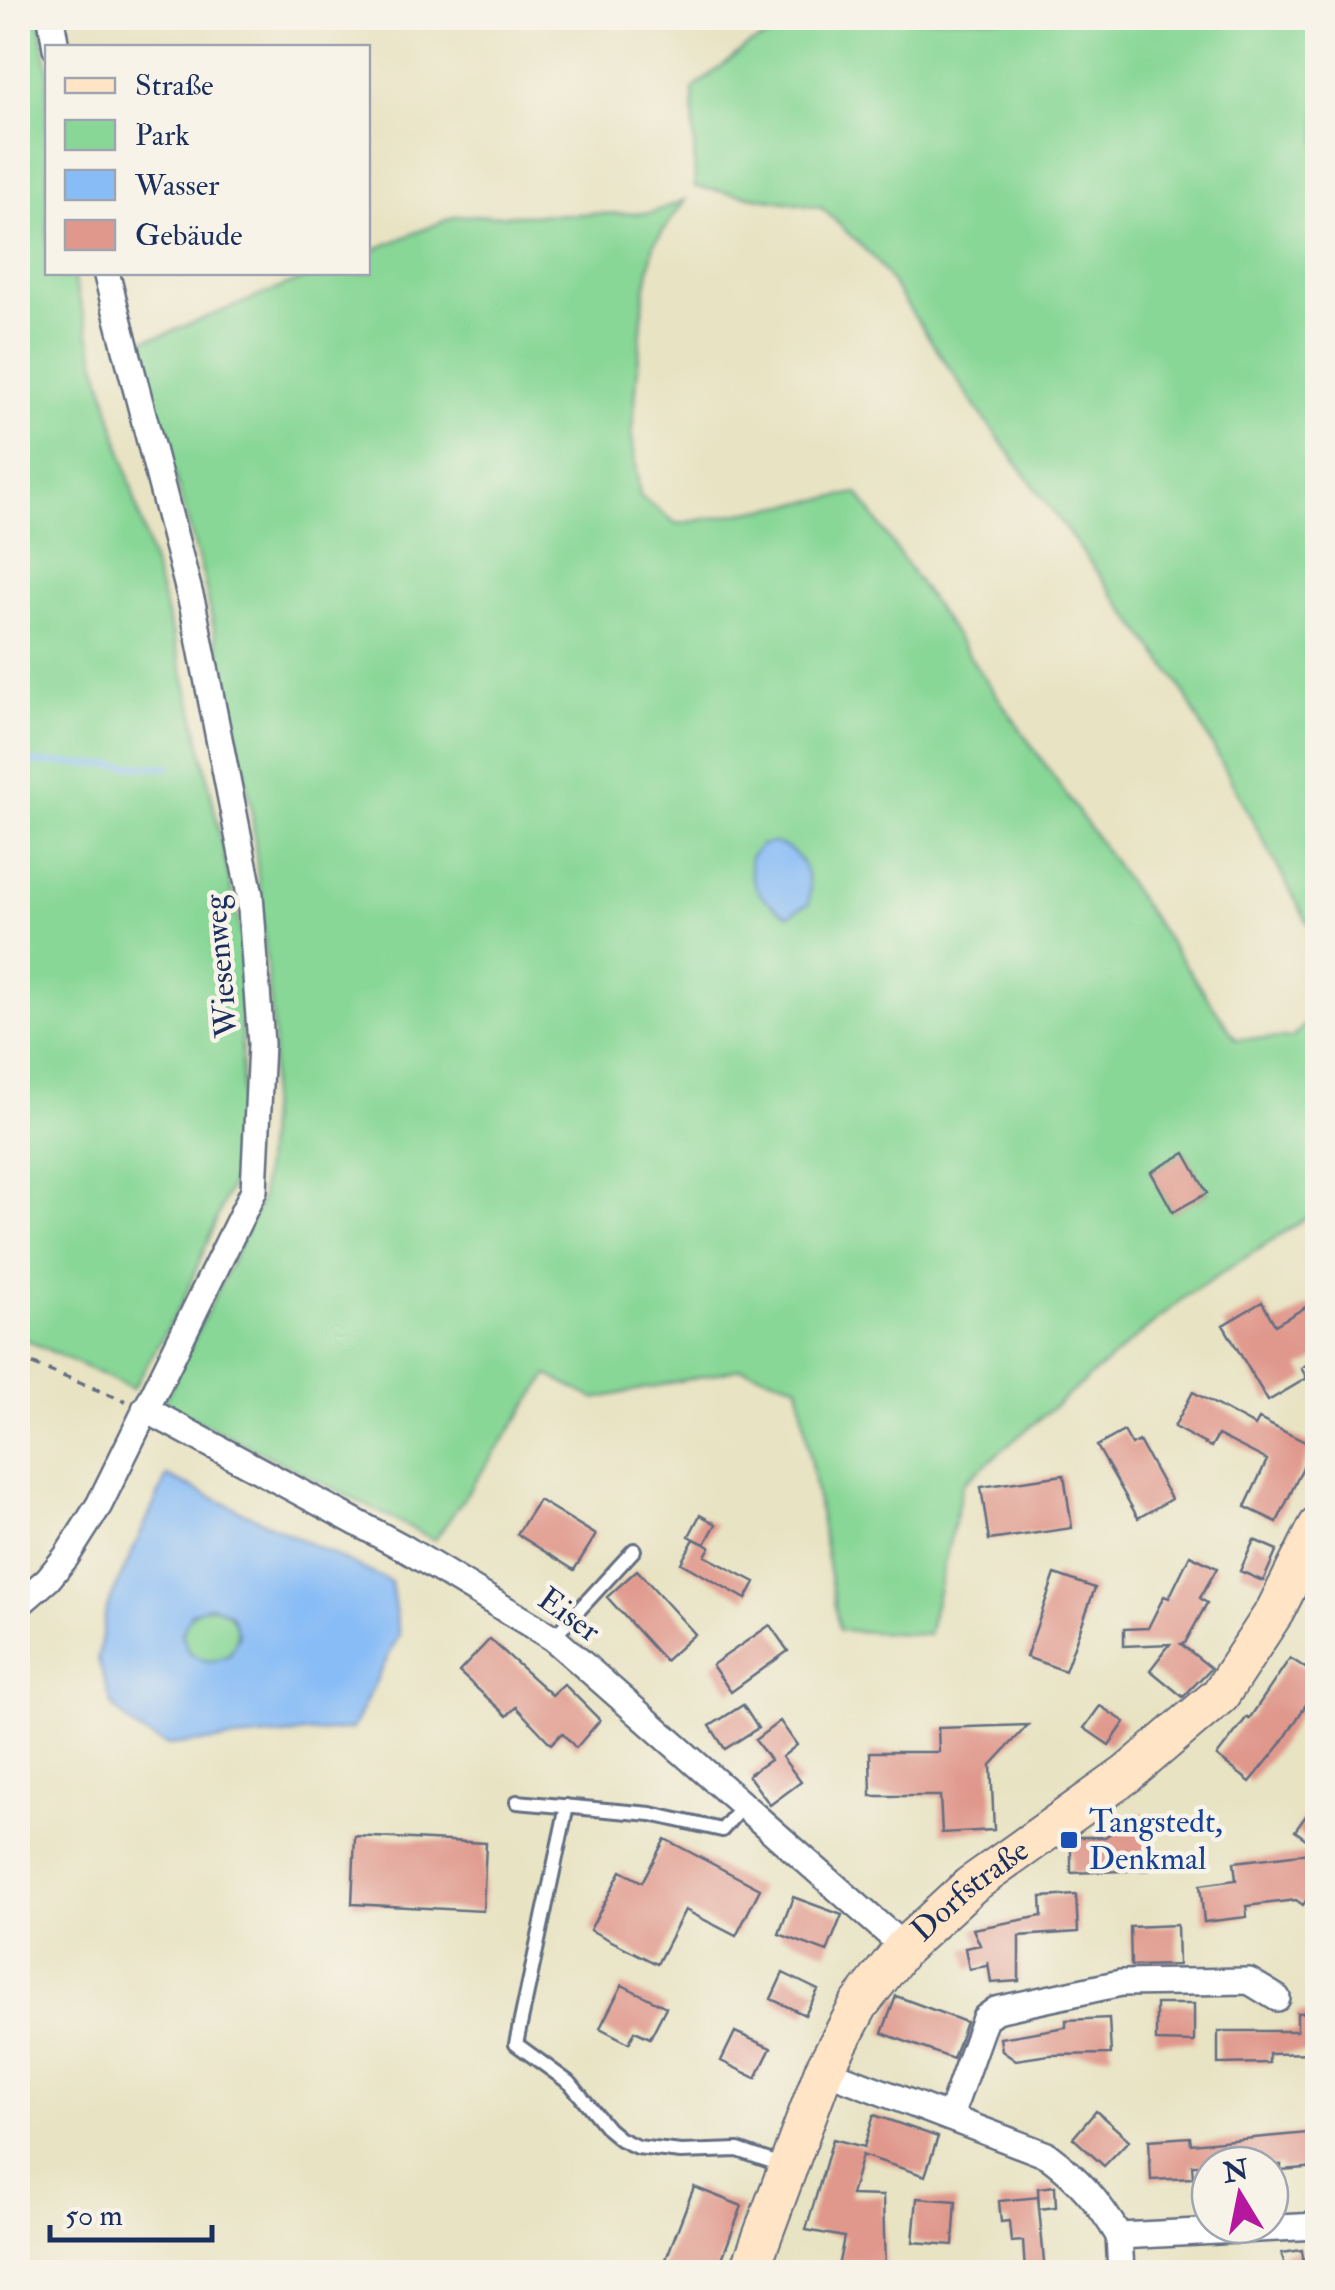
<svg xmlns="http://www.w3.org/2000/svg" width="1335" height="2290" font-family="'IM FELL Double Pica',serif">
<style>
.green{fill:#88d796;stroke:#52837a;stroke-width:2.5;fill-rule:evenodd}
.water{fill:#87bcf6;stroke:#5176aa;stroke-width:2.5;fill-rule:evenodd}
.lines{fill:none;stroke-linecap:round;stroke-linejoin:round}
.stream{stroke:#87bcf6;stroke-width:6}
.building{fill:#e0988c}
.service-casing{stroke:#636e81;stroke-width:18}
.minor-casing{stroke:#636e81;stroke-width:30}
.secondary-casing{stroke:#636e81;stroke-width:42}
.path{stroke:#636e81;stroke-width:4;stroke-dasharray:8 8;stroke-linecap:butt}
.service{stroke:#fff;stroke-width:12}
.minor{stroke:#fff;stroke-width:25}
.secondary{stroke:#ffe4c6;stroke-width:38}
.transit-dot{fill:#1a4fb4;stroke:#f7f3e8;stroke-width:4}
.labels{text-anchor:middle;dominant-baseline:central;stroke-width:9;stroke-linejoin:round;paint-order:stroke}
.street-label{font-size:32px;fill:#1b2f5e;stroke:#f7f3e8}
.transit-label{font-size:32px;fill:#164399;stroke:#f7f3e8;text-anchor:start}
</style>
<rect width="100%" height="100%" fill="#f7f3e8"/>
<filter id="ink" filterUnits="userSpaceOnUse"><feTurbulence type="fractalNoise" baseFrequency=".01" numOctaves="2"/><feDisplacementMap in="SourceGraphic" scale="20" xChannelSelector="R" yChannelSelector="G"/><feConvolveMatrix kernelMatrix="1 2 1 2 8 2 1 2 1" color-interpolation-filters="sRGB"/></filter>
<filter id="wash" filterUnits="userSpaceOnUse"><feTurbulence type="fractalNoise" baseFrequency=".0048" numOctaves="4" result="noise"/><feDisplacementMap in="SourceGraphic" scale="40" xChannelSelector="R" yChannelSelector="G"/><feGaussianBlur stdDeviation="2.25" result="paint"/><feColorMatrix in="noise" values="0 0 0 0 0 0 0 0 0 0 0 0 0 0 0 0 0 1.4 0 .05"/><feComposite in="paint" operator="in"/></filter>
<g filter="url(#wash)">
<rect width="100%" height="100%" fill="#e8e3c3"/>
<path class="green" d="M18,18H40L48,71V272L72,273L193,709L242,939L241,1160L183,1301L133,1389L18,1336Z
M816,18H1317V940L1178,682L978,410L876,260L822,208L695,187L693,89L748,45Z
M685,200L654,244L644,296L632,437L640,496L677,524L858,493C981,677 1111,856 1236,1039L1292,1038L1312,1018L1317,1025V1211L1186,1296L963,1483L928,1635L839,1630L798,1385L741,1368L595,1399L548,1375L435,1540L163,1403L261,1200L274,1039L251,804L203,576L137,341L163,335L317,273L368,272V252L456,216L651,213ZM1185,1153L1207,1193L1173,1211L1151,1172Z
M183 1634a27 27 0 1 1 54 0a27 27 0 1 1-54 0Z"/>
<path class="water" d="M773,843C801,848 813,876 809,903L789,915C763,902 748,887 750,857L761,845Z
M167,1476L391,1582L399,1635L352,1729L166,1745L137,1730L112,1705L98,1660L106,1610ZM211,1605L231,1614L239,1635L230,1655L209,1662L189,1653L182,1633L191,1613Z"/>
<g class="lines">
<path class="stream" d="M18,762L170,767"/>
</g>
<g id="blocks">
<path class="building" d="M1185,1153L1207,1193L1173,1212L1151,1172Z
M1318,1300V1358L1301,1368L1307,1378L1268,1401L1223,1325L1262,1302L1275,1325Z
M1193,1392L1255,1426L1259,1419L1313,1446L1277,1522L1245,1507L1267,1460L1218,1435L1211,1447L1174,1427Z
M1124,1431L1132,1445L1139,1441L1171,1499L1138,1518L1097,1446Z
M1064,1475L1072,1528L989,1540L981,1487Z
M539,1500L596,1535L574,1570L517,1534Z
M700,1515L716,1524L705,1544L689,1536Z
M694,1539L710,1547L705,1556L755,1582L746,1599L681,1563Z
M1254,1540L1277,1550L1263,1581L1240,1571Z
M1190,1555L1217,1568L1200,1598L1207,1603L1185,1643L1181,1644L1211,1668L1183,1697L1150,1670L1170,1644L1124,1646V1629L1148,1628L1164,1596L1169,1598Z
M637,1570L695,1634L665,1661L607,1597Z
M1055,1574L1095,1588L1065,1671L1026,1657Z
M770,1625L788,1651L731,1692L712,1665Z
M490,1639L552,1695L564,1684L600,1720L576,1748L562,1733L551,1744L516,1707L507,1716L459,1672Z
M1290,1658L1318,1676V1686L1281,1744L1250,1782L1217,1756L1247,1717L1249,1719Z
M743,1705L758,1728L725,1749L710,1726Z
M1100,1706L1125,1722L1109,1745L1084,1728Z
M780,1721L797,1745L782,1757L801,1782L770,1805L748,1775L770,1760L755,1740Z
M1028,1725L991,1765L994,1830L942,1833L940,1796H871L870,1752H939L938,1728Z
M1318,1799V1848L1295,1831Z
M1141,1813L1149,1821V1870L1071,1873V1841L1077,1837H1105Z
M355,1836L486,1843L483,1911L352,1904Z
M665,1839L760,1889L736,1936L685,1910L657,1964L590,1930L621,1871L642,1882Z
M1318,1852V1884L1303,1905L1296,1900L1246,1906L1247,1917L1204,1922L1200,1885L1236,1880L1234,1862Z
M1076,1895L1078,1932L1019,1936V1981L991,1983L988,1962L987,1966L969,1969L965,1948L980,1945L973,1929L1042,1916L1041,1897Z
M793,1897L842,1915L827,1952L779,1934Z
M1177,1925L1178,1965L1131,1966L1130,1927Z
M783,1973L818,1990L805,2015L771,1999Z
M622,1985L666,2007L650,2038L635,2031L629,2043L600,2028Z
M896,1996L966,2022L953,2059L882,2033Z
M1156,2004H1194V2042L1156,2041Z
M1318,2012V2053L1269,2054V2063L1218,2064V2031H1297V2013Z
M1109,2018L1111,2054L1049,2055L1016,2060L1002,2050L1000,2038L1066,2027V2020Z
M735,2032L771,2048L756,2078L721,2061Z
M1096,2111L1129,2140L1104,2166L1073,2138Z
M874,2115L938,2137L925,2176L862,2155L851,2195L883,2196L885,2272H837L844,2237L806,2230L833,2139L864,2147Z
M1318,2132V2167L1281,2170V2165H1192L1193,2178L1151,2180L1149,2140L1190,2137L1191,2144Z
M1055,2186L1056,2207L1039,2209L1038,2188Z
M694,2187L742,2206L717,2272H661Z
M1038,2197L1045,2272H1025L1023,2241L1011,2242L1009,2221L1001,2222L999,2201Z
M917,2198L956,2201L953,2245L913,2242Z
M1302,2250L1305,2272H1286L1282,2253Z"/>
</g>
</g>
<g filter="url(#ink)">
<use href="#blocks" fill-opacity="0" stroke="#636e81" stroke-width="2.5"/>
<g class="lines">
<g class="service-casing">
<path id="service" d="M553,1638L634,1550
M517,1802L651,1814L722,1830L743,1805
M567,1806L516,2044L571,2084L608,2129L620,2139L637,2147L681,2152L738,2150L787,2167"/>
</g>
<g class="minor-casing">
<path id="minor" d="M51,18L56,48
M145,1409L404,1548L553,1638L904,1947
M18,1605L48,1579L66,1557L99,1505L254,1190L261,1044L250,895L193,607L106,272
M824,2070L1047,2155C1078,2178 1099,2202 1119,2236L1318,2226
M950,2116L985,2018L996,2010L1121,1983L1249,1981L1277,1998
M1119,2236L1121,2272"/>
</g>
<g class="secondary-casing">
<g id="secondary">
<path id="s1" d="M749,2272L824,2070L859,2005L904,1947L971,1885L1127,1774L1220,1695L1275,1611L1318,1526"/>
</g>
</g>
<path class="path" d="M18,1358L126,1401"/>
<use href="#service" class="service"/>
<use href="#minor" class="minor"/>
<use href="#secondary" class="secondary"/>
</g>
</g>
<rect class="transit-dot" x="1059" y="1830" width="20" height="20" rx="5"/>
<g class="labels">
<g class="street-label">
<text transform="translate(221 966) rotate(-95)">Wiesenweg</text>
<text transform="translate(569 1615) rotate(36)">Eiser</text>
<text stroke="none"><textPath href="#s1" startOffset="450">Dorfstraße</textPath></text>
</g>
<g class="transit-label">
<text x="1089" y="1822">Tangstedt,<tspan x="1089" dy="37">Denkmal</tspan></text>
</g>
</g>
<rect width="1335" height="2290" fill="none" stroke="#f7f3e8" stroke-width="60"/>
<rect x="45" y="45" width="325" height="230" fill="#f7f3e8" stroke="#9fa5b1" stroke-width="2.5"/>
<rect x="65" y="78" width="50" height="15" fill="#ffe4c6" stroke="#9fa5b1" stroke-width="2.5"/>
<text x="135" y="95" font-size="30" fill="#1b2f5e">Straße</text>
<rect x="65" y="120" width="50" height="30" fill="#88d796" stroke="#9fa5b1" stroke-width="2.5"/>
<text x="135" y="145" font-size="30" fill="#1b2f5e">Park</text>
<rect x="65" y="170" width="50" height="30" fill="#87bcf6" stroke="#9fa5b1" stroke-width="2.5"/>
<text x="135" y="195" font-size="30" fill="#1b2f5e">Wasser</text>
<rect x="65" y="220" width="50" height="30" fill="#e0988c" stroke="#9fa5b1" stroke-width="2.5"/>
<text x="135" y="245" font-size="30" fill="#1b2f5e">Gebäude</text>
<g transform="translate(1240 2195) rotate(350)"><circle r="48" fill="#f7f3e8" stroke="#9fa5b1" stroke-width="2.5"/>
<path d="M0-8L18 38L0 25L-18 38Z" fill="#b5179e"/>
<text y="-15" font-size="28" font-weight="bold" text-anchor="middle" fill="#1b2f5e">N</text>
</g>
<path d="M50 2225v15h162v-15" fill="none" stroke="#1b2f5e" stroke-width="5"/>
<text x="65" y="2225" font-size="30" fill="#1b2f5e" stroke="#f7f3e8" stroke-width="8" paint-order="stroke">50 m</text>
</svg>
